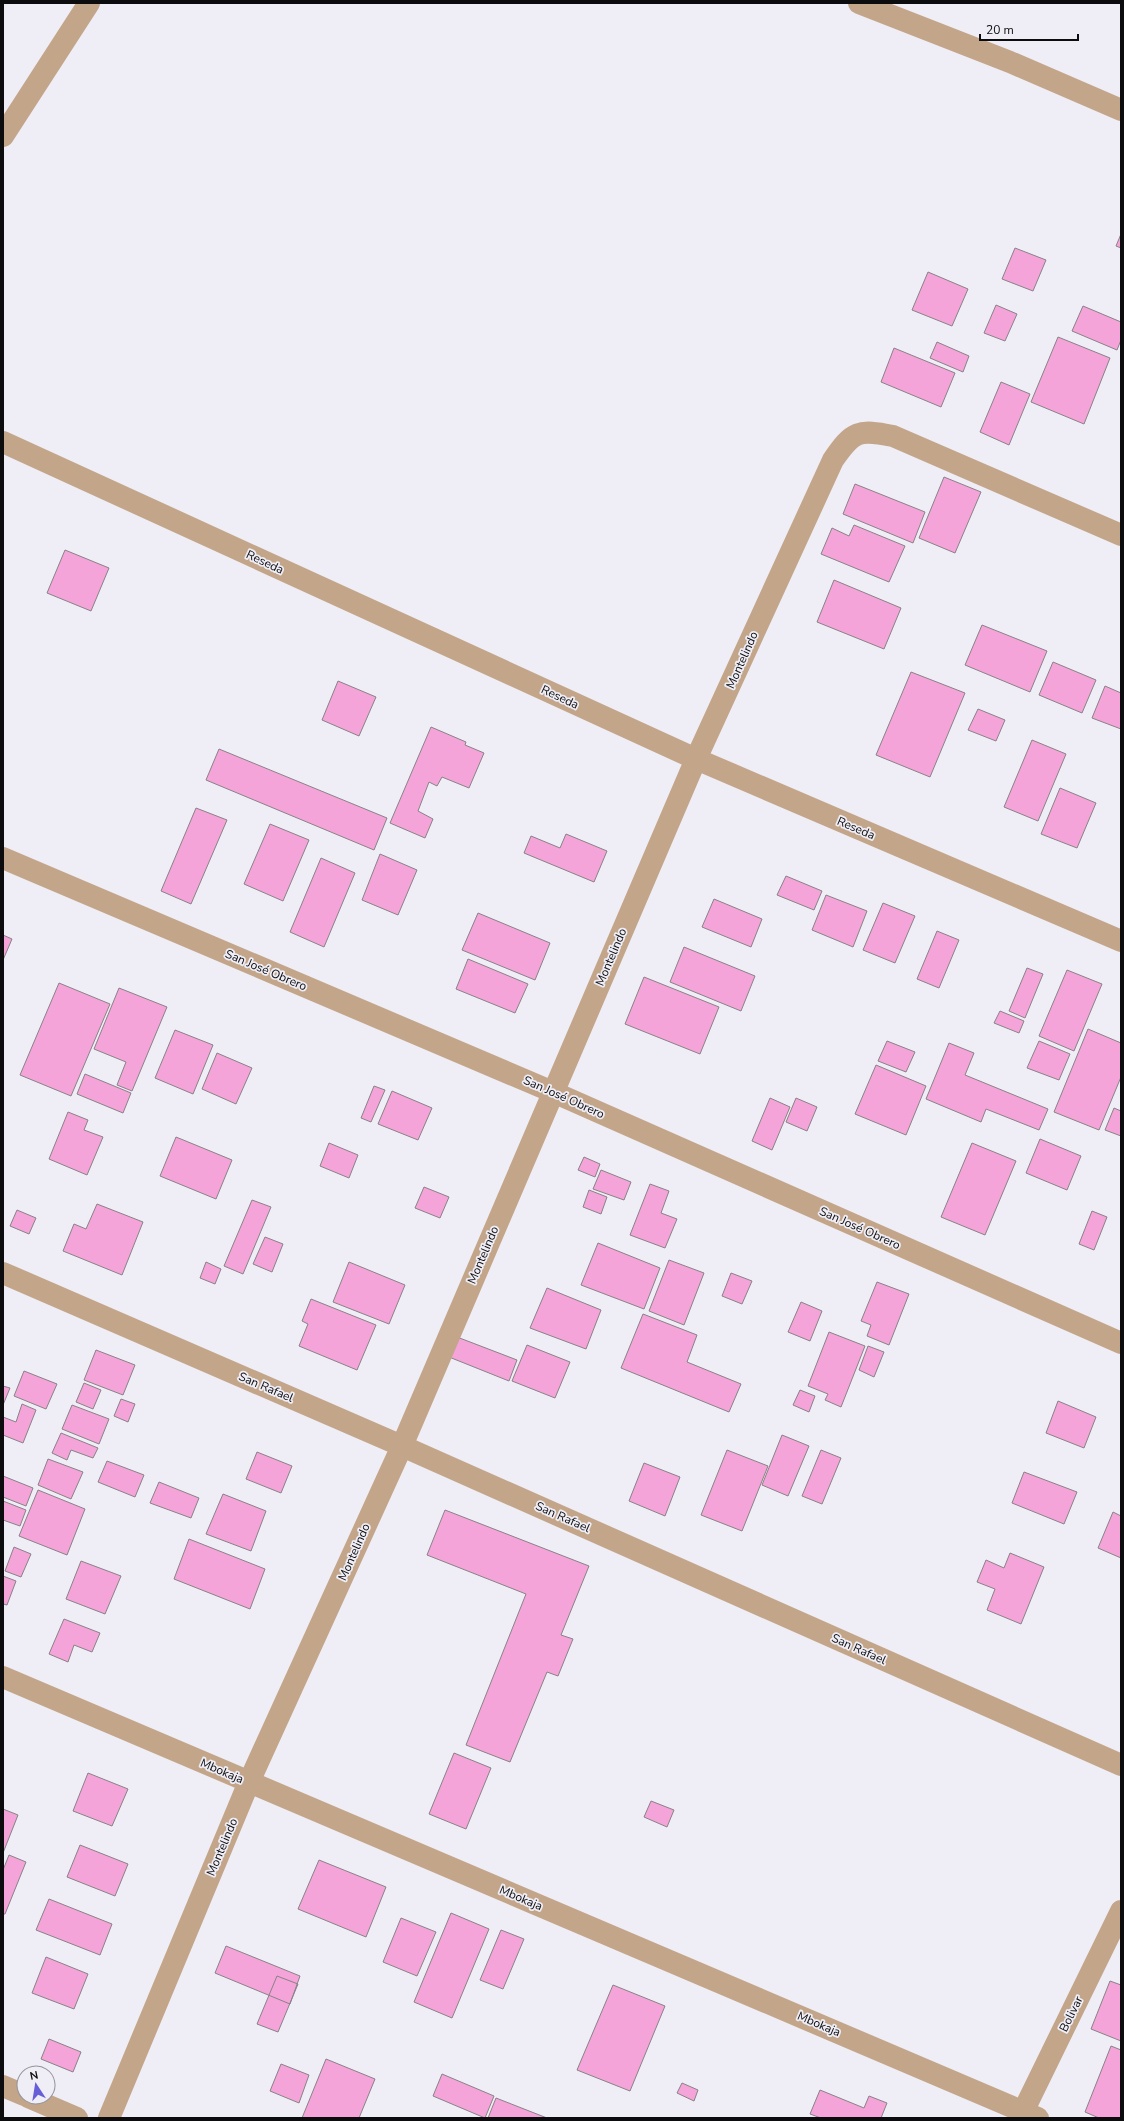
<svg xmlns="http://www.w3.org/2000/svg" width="1124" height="2121" font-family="'Nunito Sans',sans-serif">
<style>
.building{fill:#f4a4d8;stroke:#898286}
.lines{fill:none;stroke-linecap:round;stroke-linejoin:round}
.street{stroke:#c3a589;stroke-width:22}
.labels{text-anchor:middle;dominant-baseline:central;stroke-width:3.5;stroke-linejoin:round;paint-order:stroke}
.street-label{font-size:12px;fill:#0c0c0e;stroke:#efedf5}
</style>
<rect width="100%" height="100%" fill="#efedf5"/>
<path class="building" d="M1121,234V248L1116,246Z
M1015,248L1046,260L1033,291L1002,279Z
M928,272L968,289L952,326L912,310Z
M996,305L1017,314L1005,341L984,333Z
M1083,306L1121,322V340L1117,350L1072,331Z
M1058,337L1110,358L1084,424L1031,402Z
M937,342L969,356L963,372L930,358Z
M894,348L955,373L941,407L881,382Z
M1001,382L1030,394L1009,445L980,432Z
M944,477L981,492L955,553L919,538Z
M855,484L925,512L913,543L843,514Z
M854,525L905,546L889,582L821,554L832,528L849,536Z
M65,550L109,568L91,611L47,593Z
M834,580L901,608L884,649L817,622Z
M982,625L1047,651L1030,692L965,665Z
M1053,662L1096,680L1082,713L1039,695Z
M911,672L965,693L930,777L876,755Z
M338,681L376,697L359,736L322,720Z
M1105,686L1121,693V729L1092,718Z
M978,709L1005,720L996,741L968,730Z
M431,727L466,742L465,745L484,753L469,788L442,777L437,786L429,782L418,811L433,819L425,838L390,823Z
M1032,740L1066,754L1038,821L1004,807Z
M219,749L387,818L374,850L206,780Z
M1060,788L1096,803L1077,848L1041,834Z
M196,808L227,820L191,904L161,891Z
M270,824L309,840L283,901L244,884Z
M566,834L607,851L594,882L524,853L531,836L560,848Z
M380,854L417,870L398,915L362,900Z
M321,858L355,873L324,947L290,932Z
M786,876L822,891L814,910L777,895Z
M826,895L867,911L853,947L812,930Z
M714,899L762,919L751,947L702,927Z
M883,903L915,916L895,963L863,950Z
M478,913L550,943L535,980L462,950Z
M937,931L959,940L939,988L917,979Z
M3,935L12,939L3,960Z
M684,947L755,976L741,1011L670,982Z
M468,959L528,984L515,1013L456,989Z
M1027,968L1043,974L1025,1018L1009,1011Z
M1067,970L1102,984L1074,1051L1039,1036Z
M644,977L719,1007L700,1054L625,1024Z
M59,983L110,1004L71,1096L20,1075Z
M119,988L167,1007L132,1091L117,1085L126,1062L94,1049Z
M1000,1011L1024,1021L1019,1033L994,1023Z
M1088,1029L1121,1043V1077L1099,1130L1054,1112Z
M175,1030L213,1045L193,1094L155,1078Z
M887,1041L915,1052L906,1072L878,1061Z
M1039,1041L1070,1054L1059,1080L1027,1068Z
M949,1043L974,1053L965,1075L1048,1109L1039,1130L986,1109L981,1122L926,1099Z
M217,1053L252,1068L236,1104L202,1089Z
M876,1065L926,1086L906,1135L855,1114Z
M85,1074L131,1093L123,1113L77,1094Z
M374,1086L385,1090L371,1122L361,1118Z
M392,1091L432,1108L418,1140L378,1124Z
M770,1098L790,1107L772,1150L752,1141Z
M796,1098L817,1107L807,1131L786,1122Z
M1114,1108L1121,1111V1136L1105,1130Z
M68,1112L88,1120L84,1130L103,1137L87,1175L49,1159Z
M176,1137L232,1160L216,1199L160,1176Z
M1040,1139L1081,1156L1067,1190L1026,1173Z
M329,1143L358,1155L349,1178L320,1166Z
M972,1143L1016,1161L985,1235L941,1217Z
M584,1157L600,1164L595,1177L578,1170Z
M601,1170L631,1182L624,1200L593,1189Z
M650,1184L669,1191L661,1213L677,1219L665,1248L630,1235Z
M424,1187L449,1197L440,1218L415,1208Z
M589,1190L607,1197L601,1214L583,1207Z
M252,1200L271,1207L243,1274L224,1266Z
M97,1204L143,1222L122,1275L63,1251L74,1224L86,1229Z
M17,1210L36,1218L29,1234L10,1226Z
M1092,1211L1107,1217L1094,1250L1079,1244Z
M265,1237L283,1244L272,1272L253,1264Z
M598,1243L660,1268L644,1309L581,1285Z
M669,1260L704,1273L684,1325L649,1311Z
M206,1262L221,1269L215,1284L200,1278Z
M349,1262L405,1285L389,1324L333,1302Z
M731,1273L752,1281L742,1304L722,1296Z
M877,1282L909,1294L889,1345L867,1336L871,1325L861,1321Z
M547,1288L601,1310L586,1349L530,1328Z
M311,1299L376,1325L357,1370L299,1346L308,1324L302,1321Z
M801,1302L822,1311L810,1341L788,1332Z
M643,1314L697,1335L687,1362L741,1384L729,1412L621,1368Z
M829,1332L865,1346L841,1407L825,1400L828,1394L808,1386Z
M457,1337L517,1360L509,1381L449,1357Z
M527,1345L570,1362L555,1398L512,1381Z
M868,1346L884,1352L874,1377L859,1370Z
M96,1350L135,1365L123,1395L84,1380Z
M24,1371L57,1384L46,1409L14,1396Z
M84,1383L101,1390L93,1409L76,1402Z
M3,1386L10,1388L3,1405Z
M800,1390L815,1396L809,1412L793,1405Z
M121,1399L135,1404L128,1422L114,1416Z
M1058,1401L1096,1417L1084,1448L1046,1433Z
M22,1404L36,1410L23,1443L3,1435V1417L16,1422Z
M72,1405L109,1419L99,1444L62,1429Z
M61,1433L98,1448L93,1458L71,1450L67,1460L52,1453Z
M782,1435L809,1446L788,1496L762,1485Z
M727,1450L768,1466L742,1531L701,1515Z
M821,1450L841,1458L822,1504L802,1496Z
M257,1452L292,1466L281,1493L246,1479Z
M48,1459L83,1472L71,1499L38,1485Z
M107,1461L144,1475L135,1497L98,1482Z
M644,1463L680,1477L665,1516L629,1501Z
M1024,1472L1077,1492L1064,1524L1012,1503Z
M3,1476L33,1488L26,1506L3,1497Z
M159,1482L199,1498L191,1518L150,1503Z
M38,1490L85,1509L67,1555L19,1536Z
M223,1494L266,1511L251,1551L206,1534Z
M3,1501L26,1510L20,1526L3,1520Z
M445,1510L589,1566L561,1635L573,1639L558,1676L547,1672L510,1762L466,1745L526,1594L427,1555Z
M1113,1512L1121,1516V1558L1098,1548Z
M189,1539L265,1569L250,1609L174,1579Z
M14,1547L31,1554L21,1577L5,1571Z
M1010,1553L1044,1567L1021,1624L987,1610L995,1589L977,1582L986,1560L1004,1568Z
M81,1561L121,1576L105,1614L66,1599Z
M3,1576L16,1581L7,1605L3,1604Z
M64,1619L100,1633L92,1652L74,1645L68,1662L49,1654Z
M454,1753L491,1768L466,1829L429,1814Z
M88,1773L128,1789L112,1826L73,1811Z
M651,1801L674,1810L667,1827L644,1817Z
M3,1809L18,1815L3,1853Z
M80,1845L128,1864L115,1896L67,1877Z
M9,1855L26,1862L5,1914H3V1870Z
M319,1860L386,1887L366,1937L298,1909Z
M49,1899L112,1924L100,1955L36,1930Z
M451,1913L489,1929L452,2018L414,2002Z
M401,1918L436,1932L417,1976L383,1962Z
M501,1930L524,1939L503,1989L480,1980Z
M226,1946L300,1976L290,2004L215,1973Z
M46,1957L88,1974L74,2009L32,1993Z
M277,1976L298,1984L278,2032L257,2024Z
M1110,1981L1121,1985V2041L1091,2029Z
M613,1985L665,2006L630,2091L577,2070Z
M49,2039L81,2052L73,2072L41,2059Z
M1111,2046L1121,2050V2118H1099L1085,2112Z
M326,2059L375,2079L359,2118H302Z
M281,2064L309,2075L299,2103L270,2091Z
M442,2074L494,2096L485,2118L433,2096Z
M682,2083L698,2090L694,2101L677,2093Z
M820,2090L864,2108L869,2096L887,2103L881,2118H821L810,2114Z
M496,2098L547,2118H488Z"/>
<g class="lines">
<path class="street" d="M859,3L1010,62L1121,110
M3,136L89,3
M3,442L696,759L1121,941
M3,858L553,1092L1121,1343
M3,1273L402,1446L1121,1765
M3,1677L1038,2118
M3,2086L24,2095
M28,2097L77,2118
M109,2118L249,1782L402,1446L696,759L833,460C853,431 858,429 893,436L1121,535
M1020,2118L1121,1911"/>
</g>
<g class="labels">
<g class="street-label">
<text transform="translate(265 562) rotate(25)">Reseda</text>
<text transform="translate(742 660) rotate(-66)">Montelindo</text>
<text transform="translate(560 697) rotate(25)">Reseda</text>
<text transform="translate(856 828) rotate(23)">Reseda</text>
<text transform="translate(611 957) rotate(-67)">Montelindo</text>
<text transform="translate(266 970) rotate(23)">San José Obrero</text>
<text transform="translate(564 1097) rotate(24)">San José Obrero</text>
<text transform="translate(860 1228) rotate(24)">San José Obrero</text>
<text transform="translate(483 1255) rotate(-67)">Montelindo</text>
<text transform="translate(266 1387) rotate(23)">San Rafael</text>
<text transform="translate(563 1517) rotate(24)">San Rafael</text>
<text transform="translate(354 1552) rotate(-66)">Montelindo</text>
<text transform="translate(859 1649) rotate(24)">San Rafael</text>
<text transform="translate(222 1771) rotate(23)">Mbokaja</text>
<text transform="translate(222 1847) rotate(-67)">Montelindo</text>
<text transform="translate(521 1898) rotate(23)">Mbokaja</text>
<text transform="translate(1071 2014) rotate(-64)">Bolivar</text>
<text transform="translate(819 2024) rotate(23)">Mbokaja</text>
</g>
</g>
<rect width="1124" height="2121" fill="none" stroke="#0c0c0e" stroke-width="8"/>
<g transform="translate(36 2085) rotate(348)"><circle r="19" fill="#efedf5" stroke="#949399"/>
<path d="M0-3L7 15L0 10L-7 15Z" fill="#665fd8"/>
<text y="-6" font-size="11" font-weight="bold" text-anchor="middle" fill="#0c0c0e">N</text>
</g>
<path d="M980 34v6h98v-6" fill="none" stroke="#0c0c0e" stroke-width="2"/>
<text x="986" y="34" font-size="12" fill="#0c0c0e" stroke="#efedf5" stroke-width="3" paint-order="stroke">20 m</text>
</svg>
